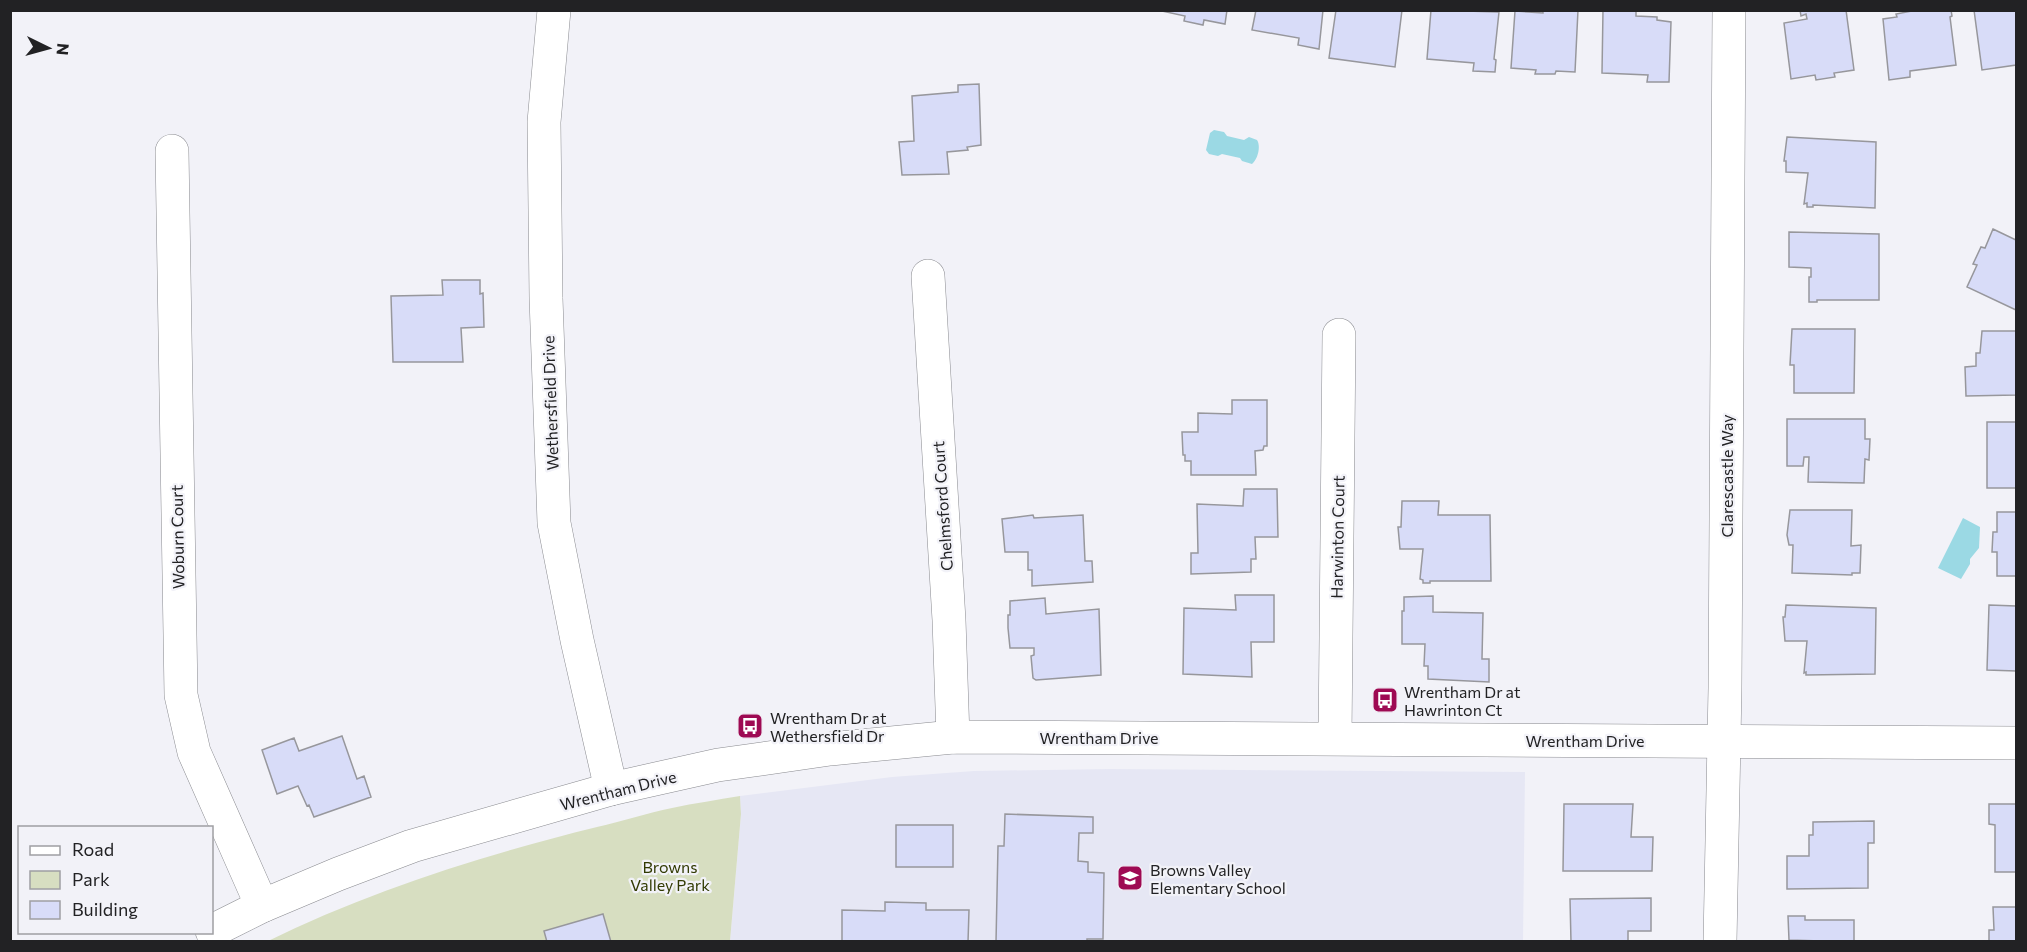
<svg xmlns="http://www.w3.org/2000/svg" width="2027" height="952" font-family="Commissioner,sans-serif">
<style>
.built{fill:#e6e7f4}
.green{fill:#d7dec1}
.water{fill:#9bd9e4}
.building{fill:#d8dcf8;stroke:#97979c;stroke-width:1.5}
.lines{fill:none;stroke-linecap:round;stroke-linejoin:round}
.minor-casing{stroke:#898a8f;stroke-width:34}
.tertiary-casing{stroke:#898a8f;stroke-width:34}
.minor{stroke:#fff;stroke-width:33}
.tertiary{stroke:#fff;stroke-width:33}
.labels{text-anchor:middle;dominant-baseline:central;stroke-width:4.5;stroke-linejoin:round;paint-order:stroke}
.street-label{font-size:16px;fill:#222224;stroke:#f2f2f8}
.poi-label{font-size:16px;fill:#222224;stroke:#f2f2f8;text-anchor:start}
.park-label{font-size:16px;fill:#323b03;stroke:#f2f2f8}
</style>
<rect width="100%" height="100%" fill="#f2f2f8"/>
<path class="built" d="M1110,769L1525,772L1523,941L730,942L741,814L740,796L892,777L974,771Z"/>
<path class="green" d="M740,796L741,814L730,941L266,942C371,890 484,855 597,827C623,821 647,813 672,808C695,803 717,800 740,796Z"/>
<path class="water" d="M1214,130L1224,132L1227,136L1244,140L1249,137L1257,140C1261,146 1258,159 1252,164L1242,161L1240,158L1222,154L1218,156L1209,154L1206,150L1210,133Z
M1963,518L1980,527L1979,548L1970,559V564L1961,579L1938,568Z"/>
<path class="building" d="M1227,10L1225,24L1204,20L1203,25L1184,21L1185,16L1162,11Z
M1256,10H1323L1319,49L1298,45L1299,38L1252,30Z
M1336,10H1402L1395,67L1329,58Z
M1431,10L1499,12L1494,59L1496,60L1495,72L1473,71L1474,63L1427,59Z
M1543,10H1578L1575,72L1556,71L1555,74H1535L1536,70L1511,68L1515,11L1543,13Z
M1603,10H1636V16L1657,17V20L1671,22L1669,82H1647L1648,75L1602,73Z
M1800,10H1846L1854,70L1834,73L1835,77L1816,80L1815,75L1791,79L1784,23L1807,19L1806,14L1801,16Z
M1917,10H1951L1952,16L1950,17L1956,65L1910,71V77L1889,80L1883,19L1897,17L1896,14Z
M1974,10H2016V65L1982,70Z
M979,84L981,145L967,147L968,150L947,152L949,174L902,175L899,142L914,141L912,96L958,92V85Z
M1787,137L1876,142L1875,208L1813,205V207H1807V203L1804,204L1808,173L1786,172V161H1784Z
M1993,229L2016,240V310L1967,287L1977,265L1973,264L1981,247L1985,248Z
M1789,232L1879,234V300H1817V302H1809V277H1811V268L1789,267Z
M442,280H480V294L483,293L484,327L461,328L463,362H393L391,296L443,295Z
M1792,329H1855L1854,393H1794V365H1790Z
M1982,331H2016V395L1966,396L1965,367L1976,366V353H1980Z
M1232,400H1267V446H1264L1263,450L1255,451L1256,475H1191V461H1185V455H1183L1182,432H1198V413L1232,414Z
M1787,419H1865V439H1870L1869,460L1865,459L1864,483L1808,482L1809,457H1804L1803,466H1787Z
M1987,422H2016V488H1987Z
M1244,489H1277L1278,537H1255L1256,559H1251V572L1191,574V553H1198L1197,504L1243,506Z
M1402,501H1439L1438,515H1490L1491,581H1430V583H1423V580L1420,579L1423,549H1400L1398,527H1401Z
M1790,510H1852L1851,546L1861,545L1860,573H1852V575L1792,573L1793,545H1789L1787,535Z
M1997,512H2016V576H1997V552H1992L1993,532H1997Z
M1033,515L1034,518L1083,515L1085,561H1092L1093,582L1032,586V570H1028V552H1005L1002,519Z
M1235,595H1274V642H1251L1252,677L1183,674L1184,608L1236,610Z
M1433,596V612L1483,613L1482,659H1489V682L1428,679V666H1424L1425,644H1402V611H1404V597Z
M1045,598L1046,614L1099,609L1101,675L1036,680L1033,678L1031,656L1034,655V648H1010L1008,628V615H1010V601Z
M1786,605L1876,608L1875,674L1806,675V672L1804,673L1807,641H1785L1783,617H1785Z
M1989,605L2016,606V671L1987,670Z
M342,736L357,779L364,776L371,797L314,817L309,805L307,806L298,786L277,794L262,750L294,738L299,751Z
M1564,804H1633L1631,837H1653L1652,871H1563Z
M1989,804H2016V872H1995V825L1989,824Z
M1005,814L1093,817V833H1079L1078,861L1088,862V872L1104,873L1103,939H1087V942H996L998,846H1004Z
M1874,821V843H1868V888L1787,889V856H1809V835H1813V822Z
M896,825H953V867H896Z
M1651,898V931H1628V942H1571L1570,899Z
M885,902L926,903V910H969L968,942H842V910L885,911Z
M1993,907H2016V942H1989V930H1994Z
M603,914L611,942H547L544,931Z
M1788,916H1805V920H1854V942L1789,940Z"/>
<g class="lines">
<g class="minor-casing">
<path id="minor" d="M554,10L544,122L546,298L554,523L577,640L611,789
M172,151L181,695L194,752L262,906
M928,276L949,620L953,737
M1335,738L1339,335
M1720,942L1725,688L1729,10"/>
</g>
<g class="tertiary-casing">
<path id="tertiary" d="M212,931L262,906L338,874L412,846L611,789L718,765L754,760L830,749L953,737L2016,743"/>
</g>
<use href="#minor" class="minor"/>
<use href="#tertiary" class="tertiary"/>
</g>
<defs>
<g id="bus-square" transform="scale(1.35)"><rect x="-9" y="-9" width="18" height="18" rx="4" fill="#9e0a53" stroke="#f2f2f8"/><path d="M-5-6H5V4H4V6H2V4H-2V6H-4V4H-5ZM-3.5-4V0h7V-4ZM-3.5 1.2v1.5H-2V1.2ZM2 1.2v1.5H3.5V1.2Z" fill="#fff"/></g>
<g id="school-square" transform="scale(1.35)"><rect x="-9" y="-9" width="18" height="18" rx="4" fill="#9e0a53" stroke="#f2f2f8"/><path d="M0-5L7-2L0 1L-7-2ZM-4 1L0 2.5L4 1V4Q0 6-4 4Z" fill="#fff"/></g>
</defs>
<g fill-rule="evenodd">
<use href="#bus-square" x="1385" y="700"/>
<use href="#bus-square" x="750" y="726"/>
<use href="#school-square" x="1130" y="878"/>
</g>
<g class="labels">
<g class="street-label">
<text transform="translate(550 403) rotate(-92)">Wethersfield Drive</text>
<text transform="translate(1726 476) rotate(-90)">Clarescastle Way</text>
<text transform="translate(942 506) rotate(-94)">Chelmsford Court</text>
<text transform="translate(177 537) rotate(-91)">Woburn Court</text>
<text transform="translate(1337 537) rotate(-89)">Harwinton Court</text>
<text x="1099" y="737">Wrentham Drive</text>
<text x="1585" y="740">Wrentham Drive</text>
<text transform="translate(618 790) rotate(-14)">Wrentham Drive</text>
</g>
<g class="poi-label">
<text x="1404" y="691">Wrentham Dr at<tspan x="1404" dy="18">Hawrinton Ct</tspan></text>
<text x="770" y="717">Wrentham Dr at<tspan x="770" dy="18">Wethersfield Dr</tspan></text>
<text x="1150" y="869">Browns Valley<tspan x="1150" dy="18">Elementary School</tspan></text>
</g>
<g class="park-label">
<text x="670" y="866">Browns<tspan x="670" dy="18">Valley Park</tspan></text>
</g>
</g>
<rect width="2027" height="952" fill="none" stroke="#222224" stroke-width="24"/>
<rect x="18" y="826" width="195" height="108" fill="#f2f2f8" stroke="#9f9fa3" stroke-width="1.5"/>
<rect x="30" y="846" width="30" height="9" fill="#ffffff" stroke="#9f9fa3" stroke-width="1.5"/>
<text x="72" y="856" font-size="18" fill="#222224">Road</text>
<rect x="30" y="871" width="30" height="18" fill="#d7dec1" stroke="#9f9fa3" stroke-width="1.5"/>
<text x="72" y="886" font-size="18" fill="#222224">Park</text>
<rect x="30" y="901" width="30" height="18" fill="#d8dcf8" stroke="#9f9fa3" stroke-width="1.5"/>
<text x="72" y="916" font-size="18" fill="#222224">Building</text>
<g transform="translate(48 48) rotate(95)" stroke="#f2f2f8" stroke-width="4.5" paint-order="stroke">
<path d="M0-4.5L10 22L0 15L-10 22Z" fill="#222224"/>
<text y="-9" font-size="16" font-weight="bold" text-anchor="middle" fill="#222224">N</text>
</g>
</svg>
